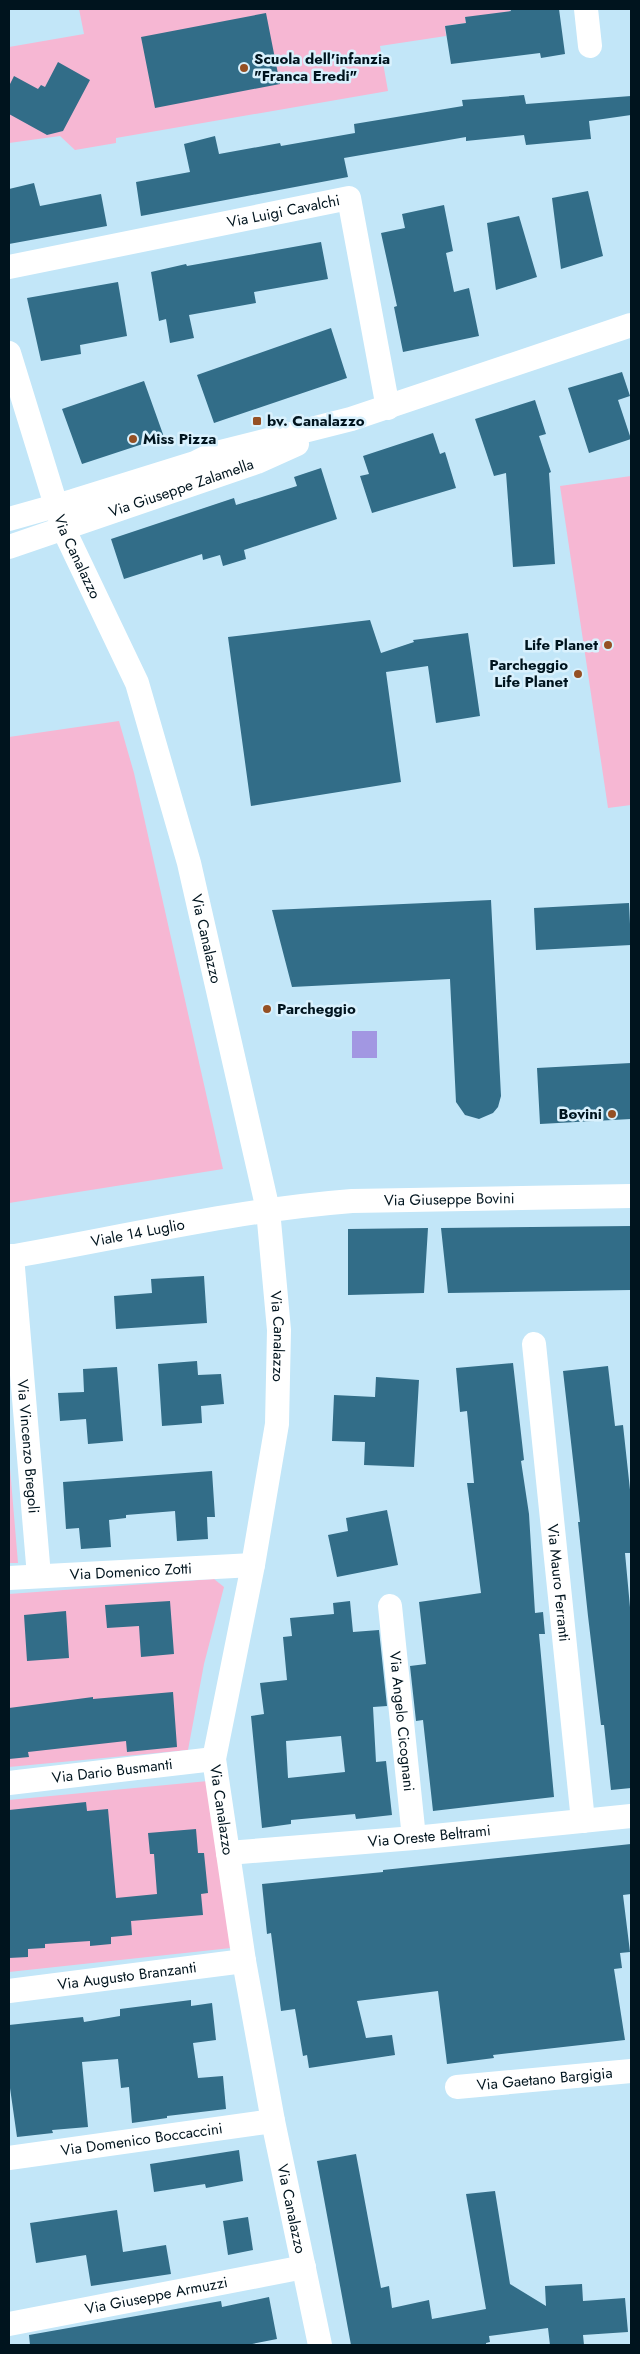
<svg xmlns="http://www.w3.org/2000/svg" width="640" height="2354" font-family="Jost,sans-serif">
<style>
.green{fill:#f6b7d3}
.water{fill:#a297e2}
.building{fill:#326d88;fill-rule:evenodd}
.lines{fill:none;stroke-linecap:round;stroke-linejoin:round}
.minor{stroke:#fff;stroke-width:24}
.poi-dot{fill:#955024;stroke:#d9f1fd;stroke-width:2}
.labels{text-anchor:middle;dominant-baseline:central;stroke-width:5;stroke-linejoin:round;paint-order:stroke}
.poi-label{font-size:15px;font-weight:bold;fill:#00141e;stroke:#d9f1fd;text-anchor:start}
.street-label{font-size:15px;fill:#00141e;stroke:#d9f1fd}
</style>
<rect width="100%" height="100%" fill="#c2e6f8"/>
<path class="green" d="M79,9H510L511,16L465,17L466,23L445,26L446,36L380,46L388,91L116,138V143L75,150L60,136L9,143V47L84,34Z
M631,476V805L608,808L560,486Z
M119,721L134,773L223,1169L9,1203V737Z
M9,1456L18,1563H9Z
M214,1579L224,1587L204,1664L188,1750L9,1767V1594Z
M208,1781L231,1948L9,1972V1800Z"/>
<path class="water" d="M352,1031H377V1058H352Z"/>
<path class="building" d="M510,9H559L565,54L541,58L540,53L451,64L445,26L466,23L465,17L511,11Z
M266,13L280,84L155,108L141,37Z
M58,62L90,80L63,131L47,135L9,114V86L14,76L38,89L41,85L45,87Z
M524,95L526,104L631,96V115L589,121L591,139L526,145L524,135L466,141V137L344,158L348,177L141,216L136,182L190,172L184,144L215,136L219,154L280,143L281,146L355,133L354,124L463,106L462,100Z
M34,183L40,206L101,194L107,226L9,244V189Z
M588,191L603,256L561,269L552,198Z
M444,205L453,251L446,253L454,292L469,288L479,336L403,352L394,307L397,306L381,233L405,228L402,214Z
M519,216L537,277L496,290L487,223Z
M321,242L328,279L254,292L256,303L189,315L194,338L170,343L166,319L159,321L151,272L186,264L187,266Z
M118,282L127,336L80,345L81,354L41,361L27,298Z
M331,328L347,378L214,423L197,375Z
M622,372L630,396L618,400L631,439L589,453L568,388Z
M144,381L164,437L82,464L62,409Z
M535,400L546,434L539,436L551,472L549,473L555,564L513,567L506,473L494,476L475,419Z
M433,433L440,454L445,452L456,488L372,513L360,476L369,474L363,456Z
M321,468L337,519L244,550L246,559L223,566L220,555L203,560L202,554L124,579L111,539L234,498L236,505L297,486L294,477Z
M370,620L381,653L414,642L413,640L468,633L480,716L436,723L428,666L386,672L401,782L251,806L228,637Z
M491,900L501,1096L498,1107L493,1113L479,1119L465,1115L456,1102L450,979L292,987L272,910Z
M629,903L631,945L536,950L534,908Z
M631,1063V1119L540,1124L537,1068Z
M631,1226V1290L448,1293L441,1228Z
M428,1228L424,1293L348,1295V1229Z
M204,1276L207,1323L116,1329L114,1296L152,1293L151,1279Z
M197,1361L198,1375L221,1374L224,1404L201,1406L202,1423L162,1426L158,1364Z
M513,1363L524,1460L521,1461L529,1514L535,1613L543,1612L545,1634H539L554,1797L433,1811L423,1720L416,1721L410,1666L426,1664L419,1602L481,1593L467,1483H474L467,1411L460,1412L456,1368Z
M608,1366L615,1426L623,1425L631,1499V1553H625L631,1618V1788L611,1790L604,1725H601L588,1616L578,1522H580L563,1371Z
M117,1367L123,1441L88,1444L86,1419L60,1421L58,1393L84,1392L83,1369Z
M376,1377L419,1380L414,1467L364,1465L365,1442L332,1441L334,1395L375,1397Z
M212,1471L215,1517H207L208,1539L177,1541L175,1511L126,1515V1518L109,1520L111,1547L81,1549L79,1528L66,1529L63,1482Z
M387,1510L398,1565L337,1577L328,1535L348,1531L346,1518Z
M170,1601L174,1654L141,1657L139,1626L107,1628L105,1605Z
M350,1601L353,1632L379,1630L387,1706L373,1707L376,1762L386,1761L392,1815L356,1819L355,1814L291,1820V1824L262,1828L251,1716L264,1714L260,1683L287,1680L283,1637L292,1636L290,1618L334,1614L333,1603ZM341,1736L345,1772L288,1778L286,1741Z
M66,1611L69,1658L27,1661L24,1615Z
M173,1692L177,1747L127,1752L126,1741L28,1752L29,1757L9,1759V1708L93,1697V1699Z
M86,1802L87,1811L108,1809L116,1898L157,1894L154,1854H150L148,1833L196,1829L198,1853H204L208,1893L201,1894L203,1915L131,1921L132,1935L111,1937V1944L90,1946V1941L45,1944V1948L28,1949V1957L9,1958V1810Z
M631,1844V1894L623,1895L630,1952L620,1953L622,1968L614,1969L625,2040L493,2055L494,2058L447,2064L438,1991L357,2001L366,2038L392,2035L395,2055L309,2068L307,2055L303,2056L295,2009L281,2011L271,1933L267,1934L262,1884L383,1872V1870Z
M191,2000V2006L212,2003L216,2040L193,2043L198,2078L223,2076L226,2109L167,2116V2118L132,2123L129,2087L121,2088L118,2059L82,2062L88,2127L52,2130L53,2133L17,2137L9,2081V2025L83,2017L84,2022L120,2016V2009Z
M239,2150L243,2181L206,2188L205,2184L154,2192L150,2164Z
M356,2154L381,2288L389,2286L392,2308L429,2300L432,2319L486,2309L466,2194L495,2191L510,2284L546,2306L545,2286L582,2284L583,2301L625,2298L628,2332L583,2335L584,2345H550L548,2328L489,2336L490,2342L486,2343V2345H351L317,2161Z
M117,2210L123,2252L166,2245L171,2274L91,2286L86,2255L36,2263L30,2223Z
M248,2217L253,2250L228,2255L223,2221Z
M269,2297L277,2339L247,2345H30L29,2335L221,2301L222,2307Z"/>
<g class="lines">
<g class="minor">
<path d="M586,9L590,46"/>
<path id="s1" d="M9,267L349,198L388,408"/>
<path id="s2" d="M9,353L63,528L137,683L189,863L268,1210L279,1330L277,1424L253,1565L214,1759L244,1961L273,2121L320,2345"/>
<path d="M9,519L73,501L195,463L213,454L351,419L631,325"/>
<path id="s3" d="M9,547L257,462L297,444"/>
<path id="s4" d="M12,1256L39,1576"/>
<path id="s5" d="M9,1257C123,1237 237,1210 352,1201L631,1196"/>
<path id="s6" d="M534,1344L583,1821"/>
<path id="s7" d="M9,1578L253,1565"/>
<path id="s8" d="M390,1606L414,1838"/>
<path id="s9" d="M9,1783L214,1759"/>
<path id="s10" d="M228,1853L414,1838L631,1816"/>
<path id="s11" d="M9,1991L244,1961"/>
<path id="s12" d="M457,2087L631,2071"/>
<path id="s13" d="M9,2158L273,2121"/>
<path id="s14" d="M9,2324L304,2267"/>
</g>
</g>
<g class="poi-dot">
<circle cx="244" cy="68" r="5"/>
<rect x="252" y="416" width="10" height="10" rx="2.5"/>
<circle cx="133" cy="439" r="5"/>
<circle cx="608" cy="645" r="5"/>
<circle cx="578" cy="674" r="5"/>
<circle cx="267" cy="1009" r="5"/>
<circle cx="612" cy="1114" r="5"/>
</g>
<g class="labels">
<g class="poi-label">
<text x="254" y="59">Scuola dell'infanzia<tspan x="254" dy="17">"Franca Eredi"</tspan></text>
<text x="267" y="421">bv. Canalazzo</text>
<text x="143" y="439">Miss Pizza</text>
<text x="598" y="645" text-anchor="end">Life Planet</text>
<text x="568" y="665" text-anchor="end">Parcheggio<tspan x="568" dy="17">Life Planet</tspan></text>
<text x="277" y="1009">Parcheggio</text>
<text x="602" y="1114" text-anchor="end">Bovini</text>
</g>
<g class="street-label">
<text stroke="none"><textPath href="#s1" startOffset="280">Via Luigi Cavalchi</textPath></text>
<text stroke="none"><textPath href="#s3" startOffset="182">Via Giuseppe Zalamella</textPath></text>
<text stroke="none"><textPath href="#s2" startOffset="215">Via Canalazzo</textPath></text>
<text stroke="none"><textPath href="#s2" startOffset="620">Via Canalazzo</textPath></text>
<text stroke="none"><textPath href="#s5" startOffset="445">Via Giuseppe Bovini</textPath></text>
<text stroke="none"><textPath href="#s5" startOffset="131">Viale 14 Luglio</textPath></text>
<text stroke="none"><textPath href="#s2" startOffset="1025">Via Canalazzo</textPath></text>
<text stroke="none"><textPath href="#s4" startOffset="191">Via Vincenzo Bregoli</textPath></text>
<text stroke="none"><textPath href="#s7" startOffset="122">Via Domenico Zotti</textPath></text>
<text stroke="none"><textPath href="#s6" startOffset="240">Via Mauro Ferranti</textPath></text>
<text stroke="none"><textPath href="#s8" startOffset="116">Via Angelo Cicognani</textPath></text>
<text stroke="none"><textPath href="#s9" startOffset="104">Via Dario Busmanti</textPath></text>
<text stroke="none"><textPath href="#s2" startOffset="1505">Via Canalazzo</textPath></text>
<text stroke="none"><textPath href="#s10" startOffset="202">Via Oreste Beltrami</textPath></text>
<text stroke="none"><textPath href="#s11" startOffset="119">Via Augusto Branzanti</textPath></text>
<text stroke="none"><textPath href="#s12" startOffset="88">Via Gaetano Bargigia</textPath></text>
<text stroke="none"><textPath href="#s13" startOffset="134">Via Domenico Boccaccini</textPath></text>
<text stroke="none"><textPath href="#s2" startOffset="1910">Via Canalazzo</textPath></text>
<text stroke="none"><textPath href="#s14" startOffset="150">Via Giuseppe Armuzzi</textPath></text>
</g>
</g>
<rect width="640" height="2354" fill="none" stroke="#00141e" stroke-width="20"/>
</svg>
